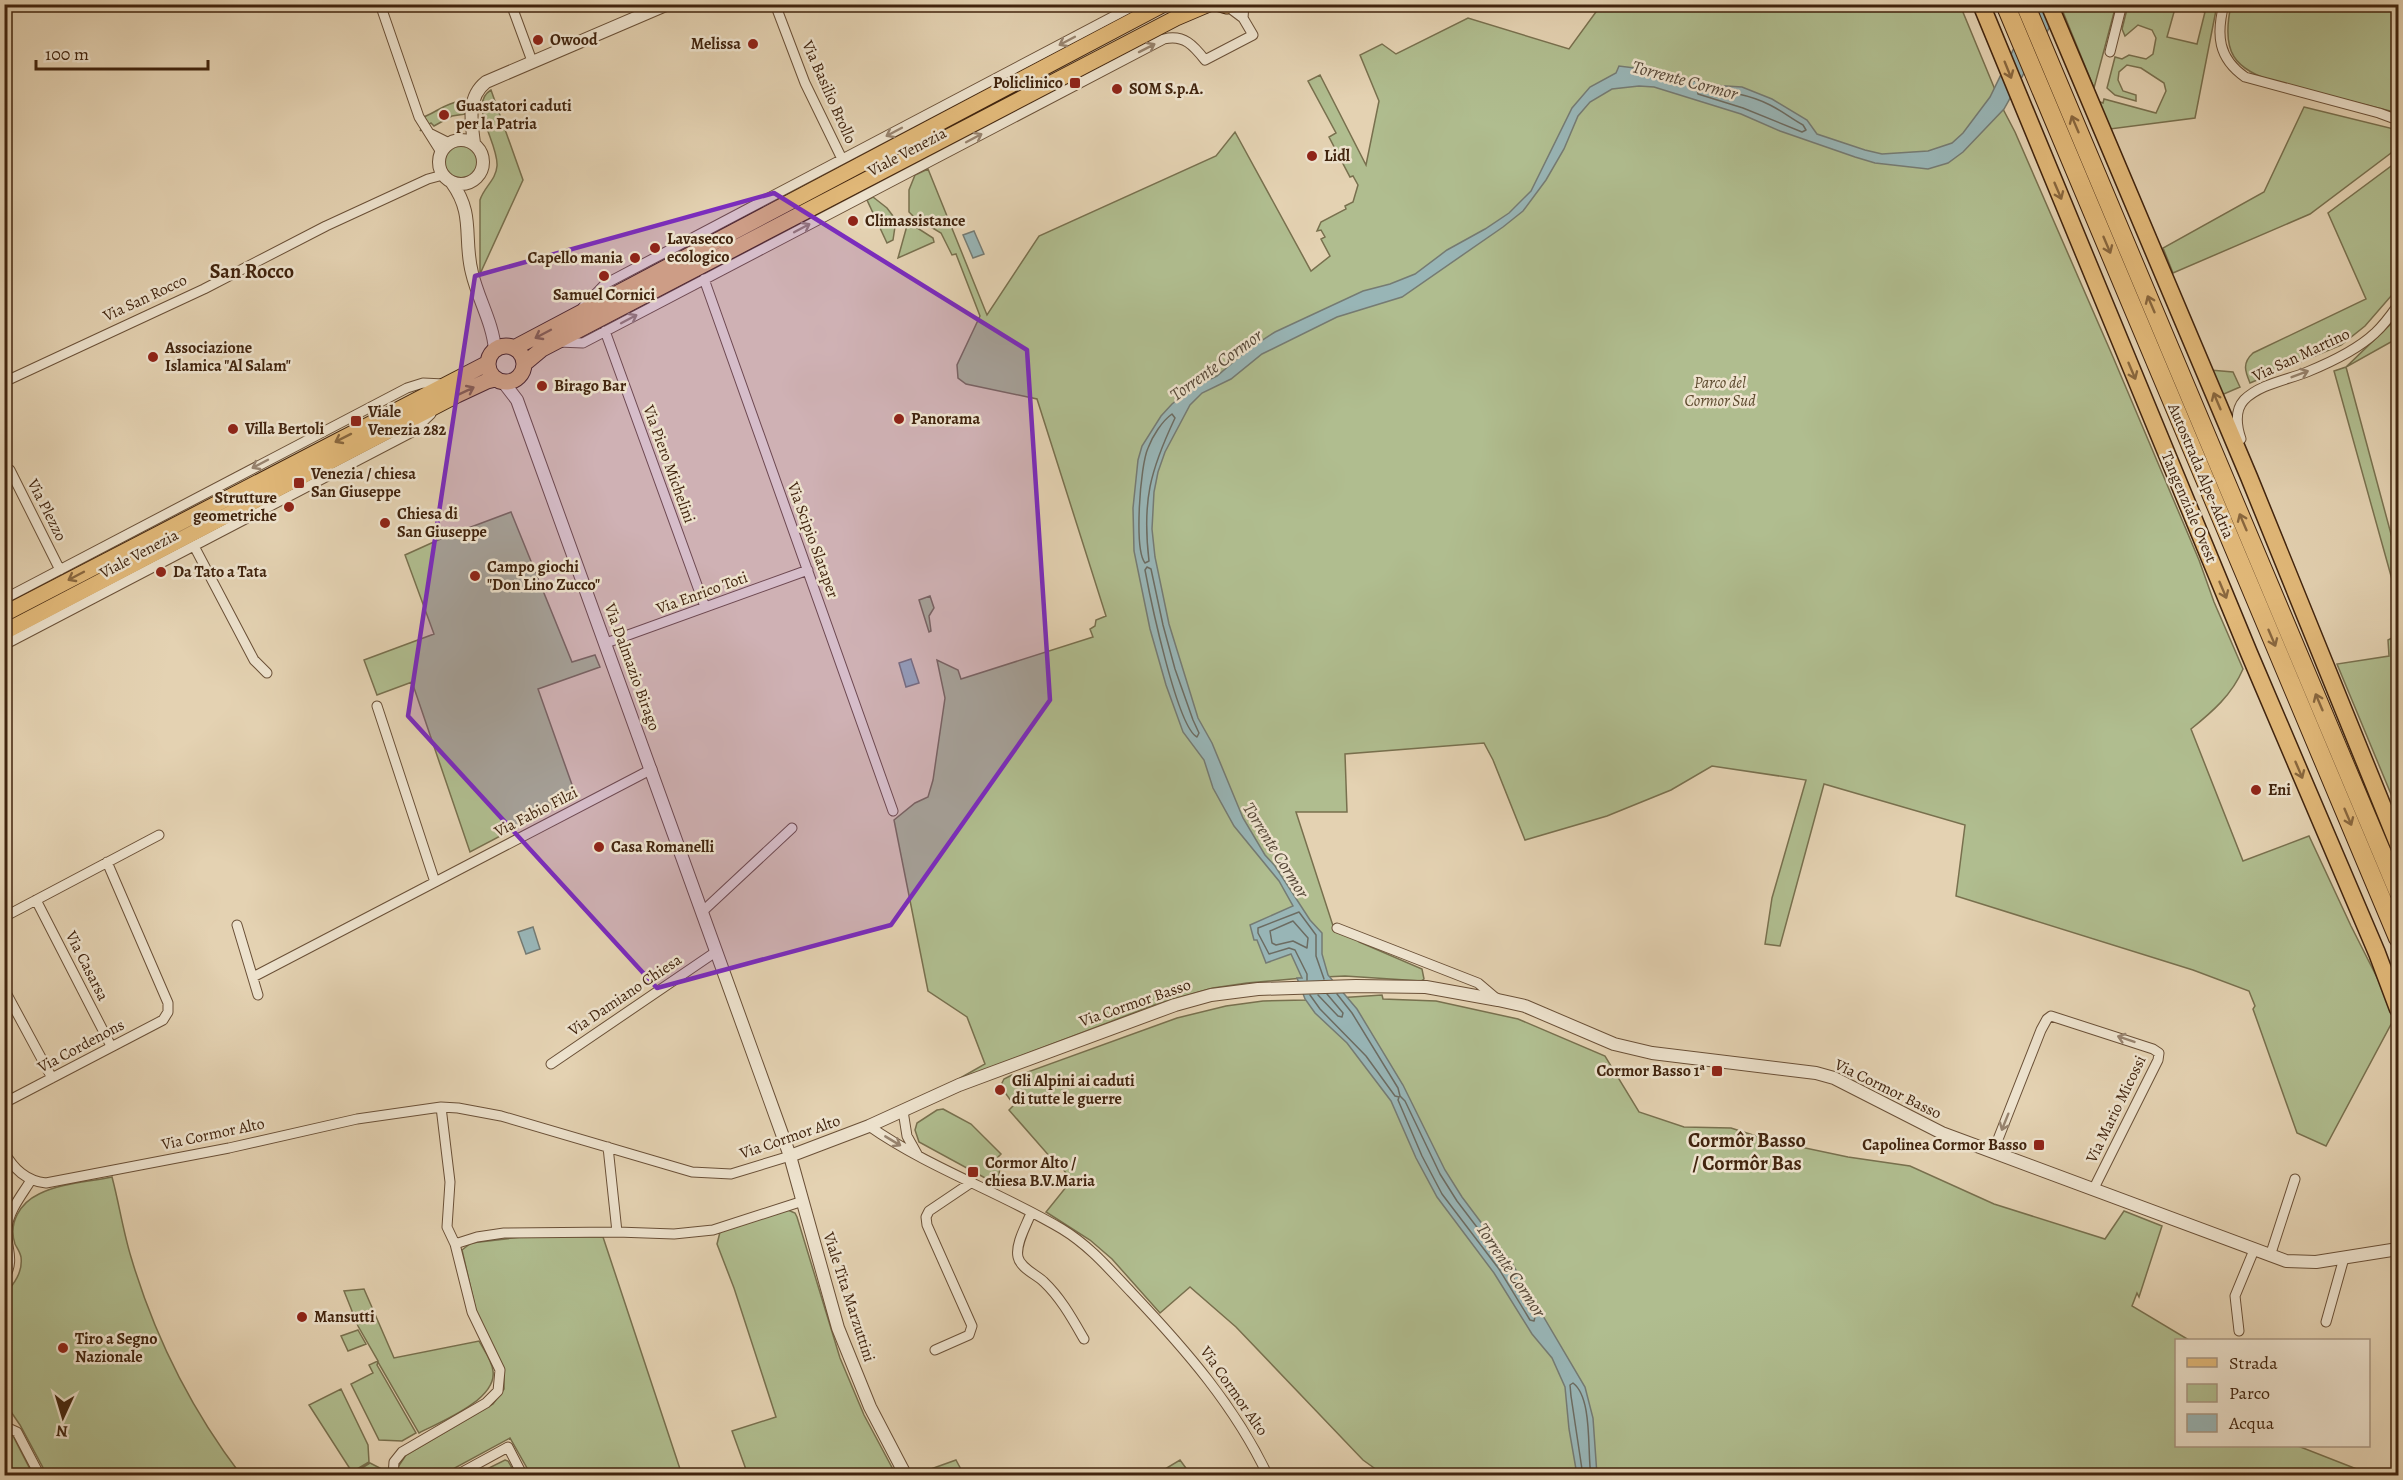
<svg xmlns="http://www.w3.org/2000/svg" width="2403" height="1480" font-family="Alegreya,serif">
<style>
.green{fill:#b0bd8f;stroke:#78704e;stroke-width:1.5}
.water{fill:#98b5b6;stroke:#757b73;stroke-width:1.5}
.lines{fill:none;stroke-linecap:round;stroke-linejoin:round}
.shore{stroke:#6c6c62;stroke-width:1.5}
.minor-casing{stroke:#6a5037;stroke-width:11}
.tertiary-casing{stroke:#6a5037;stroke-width:14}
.primary-casing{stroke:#41240e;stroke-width:17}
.trunk-casing{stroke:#41240e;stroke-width:19}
.motorway-casing{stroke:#41240e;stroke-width:20}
.minor{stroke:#ede2cd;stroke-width:9}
.tertiary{stroke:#ede2cd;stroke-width:12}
.primary{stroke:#e2b979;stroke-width:15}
.trunk{stroke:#e2b979;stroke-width:16}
.motorway{stroke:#e2b979;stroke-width:18}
.oneway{stroke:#97836e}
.oneway2{stroke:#89673e}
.marked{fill:#7b2cbf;fill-opacity:0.2;stroke:#7b2cbf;stroke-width:4.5;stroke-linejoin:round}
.poi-dot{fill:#8f2418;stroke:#ede2cd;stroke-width:2}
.labels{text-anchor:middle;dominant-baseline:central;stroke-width:5;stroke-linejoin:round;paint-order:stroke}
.poi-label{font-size:16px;font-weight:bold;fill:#41240e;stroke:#ede2cd;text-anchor:start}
.street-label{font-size:16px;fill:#41240e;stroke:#ede2cd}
.park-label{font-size:16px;font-style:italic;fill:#5d4a2e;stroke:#ede2cd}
.water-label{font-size:18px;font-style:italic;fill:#574838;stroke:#ede2cd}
.quarter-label{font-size:20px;font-weight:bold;fill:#41240e;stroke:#ede2cd}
</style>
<rect width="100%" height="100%" fill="#e4d2b2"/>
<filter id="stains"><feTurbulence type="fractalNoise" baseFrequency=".00333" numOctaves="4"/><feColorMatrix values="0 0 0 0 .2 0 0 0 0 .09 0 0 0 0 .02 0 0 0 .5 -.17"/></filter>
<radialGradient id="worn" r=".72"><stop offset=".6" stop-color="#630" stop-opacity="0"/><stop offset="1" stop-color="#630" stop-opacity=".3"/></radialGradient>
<path class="green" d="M1601,5H1960L2003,109L2015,132L2113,357L2199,560L2214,602L2243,669C2232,695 2212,712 2191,729L2243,861L2309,836L2351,926L2396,1015L2326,1146L2297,1133L2253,1009L2255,1006L2249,991L2193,970L1956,896L1965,825L1824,784L1780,946L1765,944L1772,898L1806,780L1712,766L1671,790L1607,816L1525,840L1493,760L1484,743L1345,754L1347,812H1296L1335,932L1358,939L1359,942L1422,969L1424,979L1421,981L1345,976L1303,978L1247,983L1213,988L1157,1004L955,1081L985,1064L967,1017L928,991L894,820L915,803L928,797L933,780L945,698L937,660L958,670L961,679L1093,637L1090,629L1095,626L1096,620L1106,616L1037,399L966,384L958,378L957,365L980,316L956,254L952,255L941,233L914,217L909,212V190L915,175L928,169L987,315L1039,236L1216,156L1235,132L1311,271L1330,256L1321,239L1325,237L1321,230L1317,231L1321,222L1346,209L1345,206L1353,202L1358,185L1353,176L1350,177L1329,137L1336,133L1308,81L1320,75L1366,165L1379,101L1360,55L1382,44L1396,54L1468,18L1569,49Z
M2062,5H2116L2094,88L2061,7Z
M2128,5H2176L2167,37L2197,44L2205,12L2187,7L2188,5H2217L2195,118L2110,129L2097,101L2103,103L2104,99L2156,113L2166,91L2164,83L2141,68L2127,65L2119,72L2118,80L2123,91L2136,95V101L2115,95L2107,88L2115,57L2122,59L2129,55L2146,59L2153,54L2156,38L2152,30L2138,25L2125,36L2122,29Z
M2231,5H2398V113L2279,83C2233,70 2221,52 2231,5Z
M491,90L523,180L480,274V200C484,187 496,180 497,166C499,144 467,104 491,90Z
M461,101L467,102L465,114L452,116L434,126L431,123L420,131L422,128L417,119C433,116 443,103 461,101Z
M2304,107L2398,130V142L2391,153L2310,214L2173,273L2163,248L2264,192Z
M441 162a20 20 0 1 1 40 0a20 20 0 1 1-40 0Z
M2398,161V288L2365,326L2341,345L2250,383C2245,371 2242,363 2253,353L2366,299L2328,213Z
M873,197L887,208L896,220L893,240L887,243L867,200Z
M908,222L933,238L934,242L898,258Z
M2398,317V338L2346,367L2398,560V601L2334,371L2346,367Z
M2210,370L2233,372L2240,387L2224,394L2218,390Z
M511,512L572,662L595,655L600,667L538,689L576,796L470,852L412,682L377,695L364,660L434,634L405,555L447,536Z
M930,596L934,608L929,616L931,631L929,632L919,600Z
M2398,635V811L2337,664L2389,656L2388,640Z
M1382,995L1383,999L1436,1001L1518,1019L1605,1056L1639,1112L1684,1127L1731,1128L1772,1141L1848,1157L1910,1166L1994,1204L2105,1239L2124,1211L2162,1226L2139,1297L2137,1293L2132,1306L2189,1340H2176V1446H2298L2372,1475H1384L1363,1460L1236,1327L1190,1287L1160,1313L1112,1259L1090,1240L1046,1212L1071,1181L1054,1155L1051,1158L1009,1110L1014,1105L1006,1094L1002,1083L1004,1079L1012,1075L1014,1077L1177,1018L1226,1006L1263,1001L1306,1000Z
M943,1109L971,1124L1001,1154L996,1159L1000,1165L998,1185L919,1142L915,1130L917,1123L937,1110Z
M112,1177C119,1203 123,1231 131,1257C155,1338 190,1408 241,1475H47L20,1425L5,1403V1294C14,1284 23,1272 21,1257C20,1252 17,1248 15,1244C8,1223 20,1203 39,1194C61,1183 89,1182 112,1177Z
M788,1210L795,1213L797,1217L840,1358L864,1415L896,1475H748L732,1431L776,1417L734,1288L717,1244L720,1232Z
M530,1236L603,1237L682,1475H531L510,1438L442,1475L398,1476V1467L406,1455L493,1404L504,1389V1370L476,1311L462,1250L471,1243Z
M364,1289L394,1358L479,1341C484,1350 492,1361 493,1371C497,1400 440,1422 419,1433L378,1362L377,1365L416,1433L402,1441L379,1440L351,1384L373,1373L369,1365L378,1361L358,1326L344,1291Z
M358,1330L366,1344L348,1351L341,1336Z
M341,1389L368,1445L369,1462L352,1472L309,1405Z
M12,1434L33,1475L5,1476V1438Z
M505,1460L508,1461L516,1475H475Z
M956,1460L964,1475L918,1476L917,1474Z
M1180,1460L1191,1475H1155Z
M370,1463L380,1468L385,1475H354L352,1474Z"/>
<path class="water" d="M2035,5H2062L2004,109L1963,152L1948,163L1928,169L1875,163L1855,157L1780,131L1741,114L1654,87L1639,86L1612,89L1590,102L1578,116L1564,149L1546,180L1523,211L1503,227L1402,297L1337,317L1262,354L1231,379L1202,393L1190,405L1165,452L1158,472L1154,492L1152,529L1155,557L1169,624L1198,718L1212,743L1243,818L1265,855L1275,866L1310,920L1322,933V954L1328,975L1357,1009L1403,1085L1445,1170L1462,1197L1513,1265L1585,1387L1593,1418L1597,1475H1577L1569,1429L1565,1387L1552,1358L1532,1334L1494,1273L1437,1197L1416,1158L1391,1101L1347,1043L1315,1013L1305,999L1297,978H1302L1291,954L1266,963L1257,940H1254L1250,925L1293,906L1279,881L1234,826L1213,788L1204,760L1183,732L1166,685L1150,629L1134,551L1133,508L1138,460L1142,446L1161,416L1172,404L1195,386L1217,376L1247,350L1275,332L1363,291L1390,284L1415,274L1447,250L1485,229L1509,213L1531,191L1572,108L1590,87L1616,73L1619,66L1643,69L1710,85L1742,87L1772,99L1807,120L1817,134L1865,150L1882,154L1928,151L1952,143L1963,133L1990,97Z
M974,231L984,254L973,258L963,235Z
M911,659L919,683L906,687L899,663Z
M533,927L540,949L526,954L518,932Z"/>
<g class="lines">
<path class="shore" d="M1697,89C1721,90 1749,94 1770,105C1782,111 1792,119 1803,125L1806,130L1802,132L1743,108L1698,94Z
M1172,414L1175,418C1150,471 1142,501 1149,561L1145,563C1134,549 1140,466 1148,448C1152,437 1162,421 1172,414Z
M1147,567L1151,569L1163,625L1175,669L1193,720L1199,733L1197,737C1177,727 1150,597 1145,570Z
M1293,921L1308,938L1307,948L1293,941L1276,945L1272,943L1270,931Z
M1307,980V974L1295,950L1289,948L1269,954L1258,933V928L1299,912L1316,935V956L1324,979
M1310,995L1320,1009L1366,1056L1395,1096L1399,1097L1398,1100L1422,1156L1442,1194L1499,1269L1530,1320L1534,1321L1535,1317L1508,1268L1457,1201L1440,1174L1405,1101L1400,1096L1398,1088L1352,1013L1337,994
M1318,995L1338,1016L1342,1017L1343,1013L1327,994
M1583,1476L1571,1396L1570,1385L1573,1383C1593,1398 1587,1452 1591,1476"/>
<g class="minor-casing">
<path id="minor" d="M380,4L419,117L441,152
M511,4L532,61
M775,4L805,83L842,159
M2224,4C2216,35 2218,58 2245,77L2379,113L2398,120
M1227,6L1243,18L1244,4
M2110,52L2122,4
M431,134L449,143
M704,279L893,811
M583,307L605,284L1137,4
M605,331L705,607
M558,342L583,343L1164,39C1184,34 1194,46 1205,60L1253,35L1243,18
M4,382L204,289L326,226L428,179L443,175
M2241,439C2237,427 2234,411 2244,400C2260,384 2287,380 2307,372C2329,363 2357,350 2375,333C2384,325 2391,315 2398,305
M4,473L10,470L60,570
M194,546L254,660L267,673
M4,599L407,388L423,383L444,384
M606,643L808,570
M4,645L412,432L431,414
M377,706L435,882
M36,900L111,1046
M703,911L792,828
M4,917L159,835
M237,925L258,995
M1337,928L1478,983L1498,1000
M253,977L652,769
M4,989L52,1078
M551,1064L717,951
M4,1103L163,1020L168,1012V1003L107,862
M903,1111L907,1136L917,1154
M869,1126C929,1168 1000,1192 1062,1229C1090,1246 1110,1270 1132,1293C1185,1349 1235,1406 1268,1476
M608,1147L617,1232
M4,1152C14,1169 26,1181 46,1183L229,1148L357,1119L441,1107L458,1108L501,1116L692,1172L731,1174L790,1156
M1993,1152L2041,1030L2047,1019L2051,1016L2153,1049L2159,1053L2158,1060L2093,1190
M1031,1213C1027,1224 1015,1244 1018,1257C1020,1268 1037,1275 1044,1282C1061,1298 1073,1320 1084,1339
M455,1244L477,1237L504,1233L617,1232L674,1234L713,1230L803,1201
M2270,1256L2295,1179
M4,1279C16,1258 5,1248 7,1228C9,1210 22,1195 31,1180
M2326,1322L2344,1258
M2239,1331L2235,1296L2254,1250
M935,1350L969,1335L972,1326L927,1225L926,1217L929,1211L972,1182
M4,1426L17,1432L40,1476
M393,1476L394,1462L402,1452L486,1403L498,1391L500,1370L472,1312L455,1244L447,1227L450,1182L441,1107
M455,1476L508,1447L523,1476"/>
</g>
<g class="tertiary-casing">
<path id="tertiary" d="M439 162a22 22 0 1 1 44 0a22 22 0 1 1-44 0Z
M474,143C471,121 467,97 486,82L668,4
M452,183C475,215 463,238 472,273C478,299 493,323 495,350
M504,383L517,400L790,1156L838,1328L870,1407L906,1476
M790,1156L869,1126L959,1085L1175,1005L1211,995L1258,989L1356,986L1426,987L1498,1000L1525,1006L1614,1044L1652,1053L1816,1073L1834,1078L1942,1133L2286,1261L2316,1262L2398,1249"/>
</g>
<g class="primary-casing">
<path id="primary" d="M1220,4L1227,6L1236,4
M488 364a18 18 0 1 1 36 0a18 18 0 1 1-36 0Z
M514,348L1164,4
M524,364L542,349L1176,18L1209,4
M4,614L488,363
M4,632L457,395L487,381L495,379"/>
</g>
<g class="trunk-casing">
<path id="trunk" d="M1981,4L2249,653L2377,953L2398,1009
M2049,4L2249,477L2398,844"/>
</g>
<g class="motorway-casing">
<path id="motorway" d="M2005,4L2398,938
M2025,4L2398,891"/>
</g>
<use href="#minor" class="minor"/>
<use href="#tertiary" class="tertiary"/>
<use href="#primary" class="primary"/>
<use href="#trunk" class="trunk"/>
<use href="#motorway" class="motorway"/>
</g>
<defs><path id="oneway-shaft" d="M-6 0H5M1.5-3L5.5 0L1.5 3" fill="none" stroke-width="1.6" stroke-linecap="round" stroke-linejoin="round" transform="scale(1.5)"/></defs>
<g class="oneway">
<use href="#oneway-shaft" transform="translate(1067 41) rotate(152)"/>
<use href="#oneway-shaft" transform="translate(1147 48) rotate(-27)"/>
<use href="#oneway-shaft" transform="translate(894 132) rotate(152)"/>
<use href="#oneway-shaft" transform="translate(974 138) rotate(-28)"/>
<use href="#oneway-shaft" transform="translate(802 228) rotate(-28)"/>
<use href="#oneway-shaft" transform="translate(629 319) rotate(-28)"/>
<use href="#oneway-shaft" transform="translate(2300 374) rotate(-21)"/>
<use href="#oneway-shaft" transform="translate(260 464) rotate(152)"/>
<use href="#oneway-shaft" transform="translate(2126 1039) rotate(-161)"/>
<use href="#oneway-shaft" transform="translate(2005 1122) rotate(112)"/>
<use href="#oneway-shaft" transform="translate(893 1141) rotate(31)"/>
</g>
<g class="oneway2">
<use href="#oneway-shaft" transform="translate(2008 70) rotate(68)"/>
<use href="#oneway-shaft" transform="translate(2075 124) rotate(-113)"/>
<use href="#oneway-shaft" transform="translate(2058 191) rotate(67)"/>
<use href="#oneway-shaft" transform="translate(2107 245) rotate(67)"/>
<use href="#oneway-shaft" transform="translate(2151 304) rotate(-113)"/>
<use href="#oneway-shaft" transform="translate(543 334) rotate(152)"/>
<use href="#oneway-shaft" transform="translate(2132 371) rotate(67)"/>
<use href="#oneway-shaft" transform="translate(466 391) rotate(-25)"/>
<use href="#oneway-shaft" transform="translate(2217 401) rotate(-113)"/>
<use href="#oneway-shaft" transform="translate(343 438) rotate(153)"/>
<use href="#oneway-shaft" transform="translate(2243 522) rotate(-113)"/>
<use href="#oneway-shaft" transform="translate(76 576) rotate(152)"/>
<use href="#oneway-shaft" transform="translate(2223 590) rotate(67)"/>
<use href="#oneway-shaft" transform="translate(2272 638) rotate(67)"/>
<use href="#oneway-shaft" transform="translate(2319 702) rotate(-113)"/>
<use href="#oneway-shaft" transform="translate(2299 770) rotate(67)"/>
<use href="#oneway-shaft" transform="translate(2348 817) rotate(67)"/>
</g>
<path class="marked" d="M774,193L1027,350L1050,700L891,925L657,988L408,716L475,276Z"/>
<g class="poi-dot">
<circle cx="538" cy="40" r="6"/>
<circle cx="753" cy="44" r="6"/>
<rect x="1069" y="77" width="12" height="12" rx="3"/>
<circle cx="1117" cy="89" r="6"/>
<circle cx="444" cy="115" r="6"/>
<circle cx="1312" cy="156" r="6"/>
<circle cx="853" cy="221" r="6"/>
<circle cx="655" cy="248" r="6"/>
<circle cx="635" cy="258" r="6"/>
<circle cx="604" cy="276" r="6"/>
<circle cx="153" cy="357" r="6"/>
<circle cx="542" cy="386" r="6"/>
<circle cx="899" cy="419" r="6"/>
<rect x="350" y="415" width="12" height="12" rx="3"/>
<circle cx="233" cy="429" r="6"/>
<rect x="293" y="477" width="12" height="12" rx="3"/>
<circle cx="289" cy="507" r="6"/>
<circle cx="385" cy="523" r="6"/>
<circle cx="161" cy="572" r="6"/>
<circle cx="475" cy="576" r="6"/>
<circle cx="2256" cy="790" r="6"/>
<circle cx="599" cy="847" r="6"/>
<rect x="1711" y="1065" width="12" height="12" rx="3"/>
<circle cx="1000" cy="1090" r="6"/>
<rect x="2033" y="1139" width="12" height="12" rx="3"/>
<rect x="967" y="1166" width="12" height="12" rx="3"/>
<circle cx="302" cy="1317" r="6"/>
<circle cx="63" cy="1348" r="6"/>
</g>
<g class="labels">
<g class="poi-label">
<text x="550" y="40">Owood</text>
<text x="741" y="44" text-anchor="end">Melissa</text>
<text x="1063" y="83" text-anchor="end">Policlinico</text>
<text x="1129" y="89">SOM S.p.A.</text>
<text x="456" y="106">Guastatori caduti<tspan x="456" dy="18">per la Patria</tspan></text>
<text x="1324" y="156">Lidl</text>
<text x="865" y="221">Climassistance</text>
<text x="667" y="239">Lavasecco<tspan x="667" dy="18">ecologico</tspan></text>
<text x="623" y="258" text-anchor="end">Capello mania</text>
<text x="604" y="295" text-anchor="middle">Samuel Cornici</text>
<text x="165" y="348">Associazione<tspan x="165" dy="18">Islamica "Al Salam"</tspan></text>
<text x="554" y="386">Birago Bar</text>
<text x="368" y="412">Viale<tspan x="368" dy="18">Venezia 282</tspan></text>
<text x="911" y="419">Panorama</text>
<text x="245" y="429">Villa Bertoli</text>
<text x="311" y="474">Venezia / chiesa<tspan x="311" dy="18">San Giuseppe</tspan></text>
<text x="277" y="498" text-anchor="end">Strutture<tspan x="277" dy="18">geometriche</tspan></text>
<text x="397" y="514">Chiesa di<tspan x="397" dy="18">San Giuseppe</tspan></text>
<text x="487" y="567">Campo giochi<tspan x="487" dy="18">"Don Lino Zucco"</tspan></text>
<text x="173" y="572">Da Tato a Tata</text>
<text x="2268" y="790">Eni</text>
<text x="611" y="847">Casa Romanelli</text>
<text x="1705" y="1071" text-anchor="end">Cormor Basso 1ª</text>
<text x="1012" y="1081">Gli Alpini ai caduti<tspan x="1012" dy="18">di tutte le guerre</tspan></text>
<text x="2027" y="1145" text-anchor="end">Capolinea Cormor Basso</text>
<text x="985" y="1163">Cormor Alto /<tspan x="985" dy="18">chiesa B.V.Maria</tspan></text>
<text x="314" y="1317">Mansutti</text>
<text x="75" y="1339">Tiro a Segno<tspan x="75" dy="18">Nazionale</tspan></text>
</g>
<g class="street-label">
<text transform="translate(829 92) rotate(66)">Via Basilio Brollo</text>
<text transform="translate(907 152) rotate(-28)">Viale Venezia</text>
<text transform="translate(145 298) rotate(-25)">Via San Rocco</text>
<text transform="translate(2301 355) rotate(-25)">Via San Martino</text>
<text transform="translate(669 464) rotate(70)">Via Piero Michelini</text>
<text transform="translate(2201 471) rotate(67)">Autostrada Alpe-Adria</text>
<text transform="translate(2189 507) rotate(67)">Tangenziale Ovest</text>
<text transform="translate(47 510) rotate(63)">Via Plezzo</text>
<text transform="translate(813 540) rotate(70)">Via Scipio Slataper</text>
<text transform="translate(139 554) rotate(-28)">Viale Venezia</text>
<text transform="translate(702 593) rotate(-20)">Via Enrico Toti</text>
<text transform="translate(632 667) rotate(70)">Via Dalmazio Birago</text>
<text transform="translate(536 812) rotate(-27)">Via Fabio Filzi</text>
<text transform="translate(87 966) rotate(63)">Via Casarsa</text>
<text transform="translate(625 995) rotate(-34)">Via Damiano Chiesa</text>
<text transform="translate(1135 1003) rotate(-19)">Via Cormor Basso</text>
<text transform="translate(81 1046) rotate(-28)">Via Cordenons</text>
<text transform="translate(1888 1089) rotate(26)">Via Cormor Basso</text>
<text transform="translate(2116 1109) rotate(-64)">Via Mario Micossi</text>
<text transform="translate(213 1134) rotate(-12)">Via Cormor Alto</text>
<text transform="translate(790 1137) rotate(-19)">Via Cormor Alto</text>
<text transform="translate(849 1297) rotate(72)">Viale Tita Marzuttini</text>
<text transform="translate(1234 1391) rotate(55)">Via Cormor Alto</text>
</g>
<g class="park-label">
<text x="1720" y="383">Parco del<tspan x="1720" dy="18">Cormor Sud</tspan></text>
</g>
<g class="water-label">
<text transform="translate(1685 80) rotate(15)">Torrente Cormor</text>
<text transform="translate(1216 365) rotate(-36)">Torrente Cormor</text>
<text transform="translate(1276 850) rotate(58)">Torrente Cormor</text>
<text transform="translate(1511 1270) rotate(56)">Torrente Cormor</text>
</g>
<g class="quarter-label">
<text x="252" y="271">San Rocco</text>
<text x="1747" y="1140">Cormôr Basso<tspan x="1747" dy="23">/ Cormôr Bas</tspan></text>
</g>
</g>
<rect width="2403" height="1480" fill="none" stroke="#e4d2b2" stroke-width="24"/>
<rect x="6" y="6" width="2391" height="1468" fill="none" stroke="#41240e" stroke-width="3"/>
<rect x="12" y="12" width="2379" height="1456" fill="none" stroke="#41240e" stroke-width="1.5"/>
<rect x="2175" y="1339" width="195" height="108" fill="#ede2cd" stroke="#a89681" stroke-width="1.5"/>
<rect x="2187" y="1358" width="30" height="9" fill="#e2b979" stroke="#a89681" stroke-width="1.5"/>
<text x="2229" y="1369" font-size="18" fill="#41240e">Strada</text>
<rect x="2187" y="1384" width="30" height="18" fill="#b0bd8f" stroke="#a89681" stroke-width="1.5"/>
<text x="2229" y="1399" font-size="18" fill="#41240e">Parco</text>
<rect x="2187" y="1414" width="30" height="18" fill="#98b5b6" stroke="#a89681" stroke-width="1.5"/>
<text x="2229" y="1429" font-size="18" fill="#41240e">Acqua</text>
<g transform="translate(63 1417) rotate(184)" stroke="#ede2cd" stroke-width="4.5" paint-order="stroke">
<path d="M0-4.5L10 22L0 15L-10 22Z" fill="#41240e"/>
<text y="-9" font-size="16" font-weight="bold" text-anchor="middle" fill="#41240e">N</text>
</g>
<path d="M36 60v9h172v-9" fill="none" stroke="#41240e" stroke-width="3"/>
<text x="45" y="60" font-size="18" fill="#41240e" stroke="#ede2cd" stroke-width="4.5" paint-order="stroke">100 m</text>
<rect width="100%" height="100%" filter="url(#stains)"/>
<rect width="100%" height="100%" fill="url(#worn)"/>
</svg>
